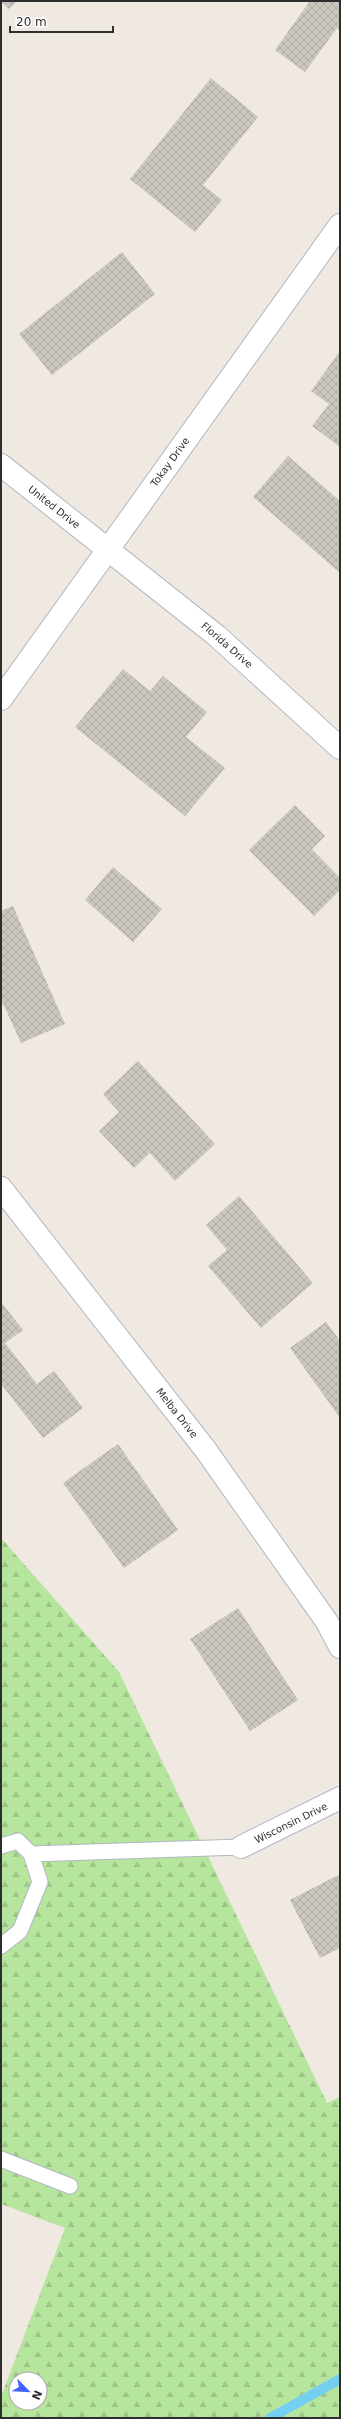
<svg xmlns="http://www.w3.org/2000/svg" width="341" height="2419" font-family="'DejaVu Sans',sans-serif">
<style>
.forest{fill:url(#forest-firs);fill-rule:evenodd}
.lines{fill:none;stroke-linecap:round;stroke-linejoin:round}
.stream{stroke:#75cff0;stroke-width:10}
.building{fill:url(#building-cross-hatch)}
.lane-casing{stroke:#b4b7c1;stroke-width:17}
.street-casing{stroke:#b4b7c1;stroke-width:24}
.lane{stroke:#fff;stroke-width:15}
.street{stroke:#fff;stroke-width:22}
.labels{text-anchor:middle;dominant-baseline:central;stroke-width:4;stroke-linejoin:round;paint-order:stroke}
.street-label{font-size:10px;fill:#2e2e2e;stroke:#fff}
</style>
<defs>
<pattern id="forest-firs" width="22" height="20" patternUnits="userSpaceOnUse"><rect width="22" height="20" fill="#b6e59e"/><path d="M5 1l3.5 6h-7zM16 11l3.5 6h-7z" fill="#9dc588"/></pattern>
<pattern id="building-cross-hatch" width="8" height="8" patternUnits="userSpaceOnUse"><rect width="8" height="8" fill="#cbc7bf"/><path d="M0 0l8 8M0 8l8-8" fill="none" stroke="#afaba4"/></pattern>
</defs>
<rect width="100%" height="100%" fill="#efe9e1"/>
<path class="forest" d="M1,1538L119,1672L327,2103L340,2097V2418H1V2397L65,2228L1,2204ZM16,2379H40V2403H16Z"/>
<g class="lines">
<path class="stream" d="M270,2418L340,2379"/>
</g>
<path class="building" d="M1,1H17L9,9Z
M310,1H340V31L337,28L305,72L275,50Z
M211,78L258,117L203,185L222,200L195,232L130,179Z
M122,252L155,294L52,375L19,334Z
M340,351V447L312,426L329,404L311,391Z
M288,456L340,501V573L253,497Z
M123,669L150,691L163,676L207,712L186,737L225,768L185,816L75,727Z
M295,805L325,836L312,849L340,878V890L314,916L249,850Z
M113,867L162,909L133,942L85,900Z
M13,906L65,1024L21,1043L1,999V911Z
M138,1061L215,1144L175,1181L150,1153L134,1168L99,1131L119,1112L103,1094Z
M239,1196L313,1283L261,1328L208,1266L227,1250L206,1225Z
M1,1302L23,1330L5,1343L37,1384L54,1371L83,1408L43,1438L1,1384Z
M326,1322L340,1341V1418L290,1348Z
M118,1444L178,1530L124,1568L63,1483Z
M238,1608L298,1700L250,1731L190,1639Z
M340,1874V1948L320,1958L290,1900Z"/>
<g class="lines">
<g class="lane-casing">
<path id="lane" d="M1,1846L18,1841L31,1854L40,1882L20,1931L1,1946
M31,1854L241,1847
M1,2159L70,2186"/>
</g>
<g class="street-casing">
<path id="street" d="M1,465L217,636L340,748
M1,699L340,225
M1,1188L205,1449L327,1622L340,1647
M241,1847L340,1798"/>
</g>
<use href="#lane" class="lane"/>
<use href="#street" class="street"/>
</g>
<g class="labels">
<g class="street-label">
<text transform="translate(170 462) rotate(-54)">Tokay Drive</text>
<text transform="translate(54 507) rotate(38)">United Drive</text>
<text transform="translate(227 645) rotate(41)">Florida Drive</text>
<text transform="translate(177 1413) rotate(52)">Melba Drive</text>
<text transform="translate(291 1823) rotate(-26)">Wisconsin Drive</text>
</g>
</g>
<rect width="341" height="2419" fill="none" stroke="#2e2e2e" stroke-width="4"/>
<g transform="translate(28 2391) rotate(114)"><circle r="19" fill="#ffffff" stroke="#ababab"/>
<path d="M0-3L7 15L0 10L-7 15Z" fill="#4264fb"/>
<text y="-6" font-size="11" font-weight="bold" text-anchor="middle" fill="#2e2e2e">N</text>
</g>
<path d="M10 26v6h103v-6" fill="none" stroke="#2e2e2e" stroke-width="2"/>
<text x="16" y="26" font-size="12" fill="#2e2e2e" stroke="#ffffff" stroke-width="3" paint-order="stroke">20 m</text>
</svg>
